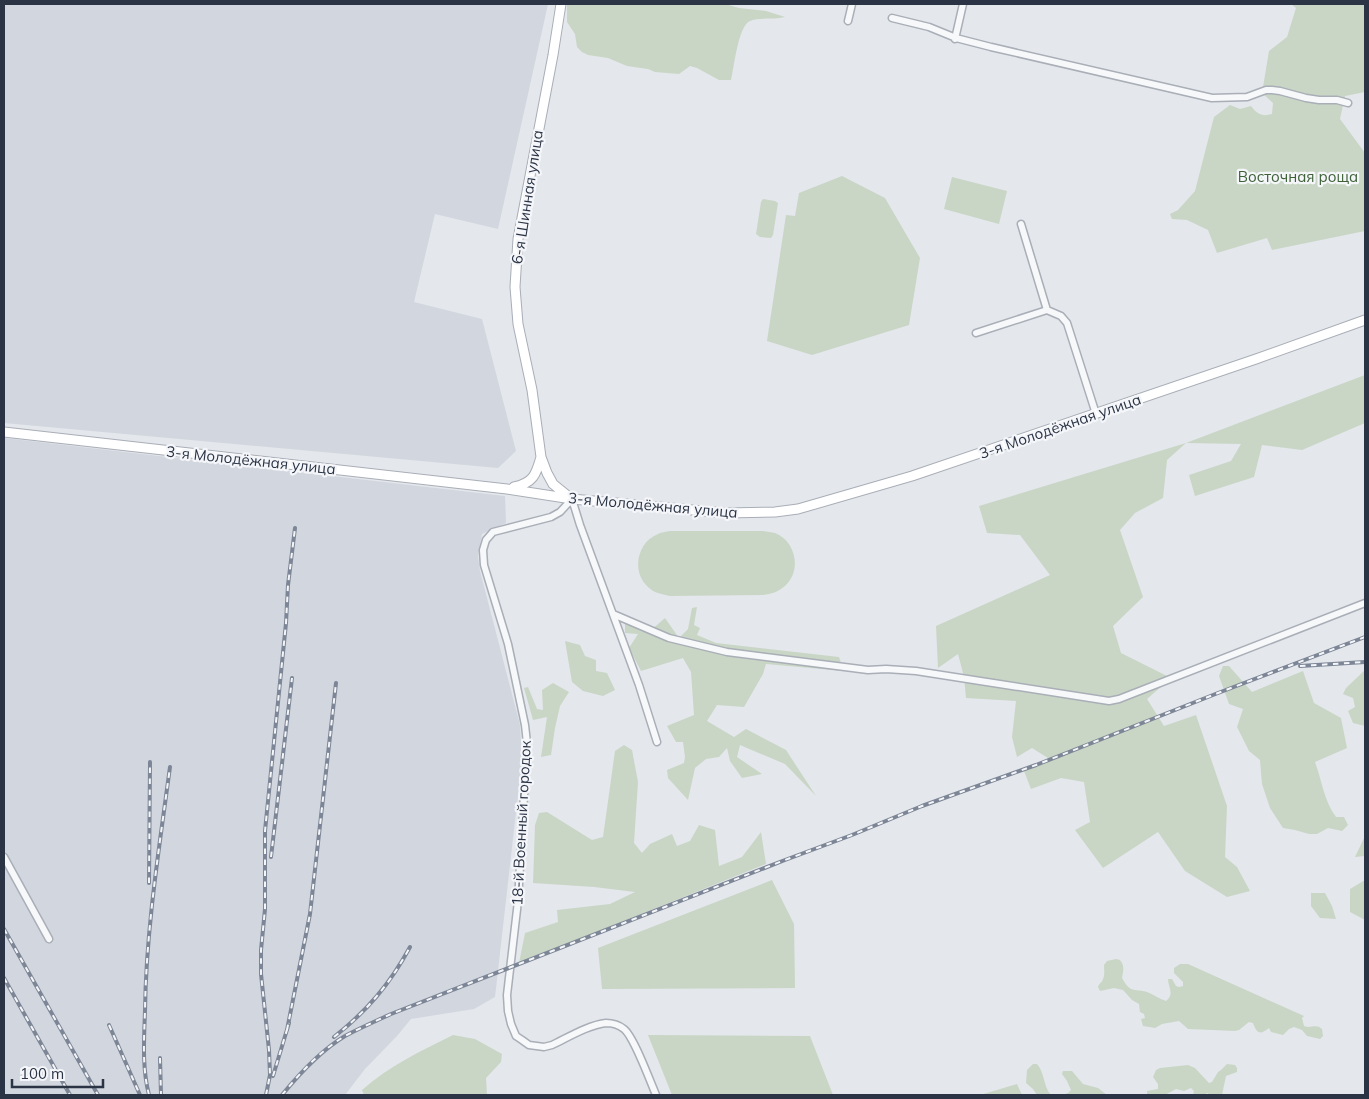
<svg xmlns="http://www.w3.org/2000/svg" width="1369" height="1099" font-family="Mulish,sans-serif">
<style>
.built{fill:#d2d6de}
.green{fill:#c9d6c5}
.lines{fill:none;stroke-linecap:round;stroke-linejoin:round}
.street-casing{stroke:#a9aeb7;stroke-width:9}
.secondary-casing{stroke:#a9aeb7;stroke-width:11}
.street{stroke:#f7f8fa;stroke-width:6}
.secondary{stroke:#fff;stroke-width:9}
.rail-casing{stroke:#7d8696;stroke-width:4}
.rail{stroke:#f4f6f9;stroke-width:2;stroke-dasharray:5.5;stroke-linecap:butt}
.labels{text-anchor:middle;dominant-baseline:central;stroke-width:4.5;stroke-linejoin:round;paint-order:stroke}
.park-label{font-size:15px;fill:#3f6138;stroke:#f4f6f9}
.street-label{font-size:15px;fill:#2b3445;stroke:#f4f6f9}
</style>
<rect width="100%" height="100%" fill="#e4e7ec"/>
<path class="built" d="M4,4H548L498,229L435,214L414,302L482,319L516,451L498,468L4,423Z
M4,438L505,496L506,523L496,527L482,534L478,556L480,571L520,725L521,742V768L495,997L474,1009L411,1019L397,1036L365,1069L345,1095H4Z"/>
<path class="green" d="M567,4H725L739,8L766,11L785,17C774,20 758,17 750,21C738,26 734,68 731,80H719L697,68L690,66L679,74L655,72L648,69L627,66L608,58L588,55L582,52L577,47L575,34L567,22Z
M1291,4H1365V92L1345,96L1340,119L1365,153V231L1272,250L1267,238L1217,253L1208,230L1187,220L1172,219L1170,214L1178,210L1195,191L1214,117L1230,105L1240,109L1251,106C1257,114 1262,117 1272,114L1273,103L1262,93L1269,51L1287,37L1296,8Z
M842,176L885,198L920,258L909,325L812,355L767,341L786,215L795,216L799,193Z
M952,177L1007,191L999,224L944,209Z
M763,199L775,201L778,203L773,235L771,238L760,237L756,234L761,202Z
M1365,375V423L1302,450L1262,445L1254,477L1195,496L1189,475L1231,461L1241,444L1186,443L1167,460L1163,498L1135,513L1120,530L1143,597L1113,626L1121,653L1171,678L1147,699L1164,726L1196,715L1227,806L1225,857L1237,867L1250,891L1227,897L1185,871L1158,832L1103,868L1075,830L1090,822L1084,782L1061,778L1031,789L1024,771L1045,763L1048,758L1032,748L1017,757L1012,737L1016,701L966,698L964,677L958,654L938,668L936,626L1050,575L1020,535L987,533L979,506L1186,443Z
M670,531H763C767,532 771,532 775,533C796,541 802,571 785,586C778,592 771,594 763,595L670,596C661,594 654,593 648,587C631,572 637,542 658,534C661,532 666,532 670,531Z
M697,607L694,625L700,628L697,635L716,643L839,657L844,671L766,664L763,674L744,707L717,705L707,721L734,737L746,729L786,750L816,796L785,764L740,745L737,757L762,774L742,778L730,761L727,748L719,757L706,759L695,768L688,800L668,778L667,770L684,763L685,757L683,742H676L667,726L694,715L691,672L683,658L641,671L629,648L638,634L625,633V615L650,631L665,618L679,638L688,629L692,608Z
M565,641L580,645L585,656L596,660V671L607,673L615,690L603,696L583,691L572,682Z
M1223,666H1229L1252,692L1303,671L1314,703L1341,718L1347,748L1315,762C1322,781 1324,801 1336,817H1344L1348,825L1342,831L1328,828L1317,834H1309L1295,830L1283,828L1270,808L1262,784L1260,760L1249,751L1237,727L1243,709L1229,704L1219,676Z
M1365,670V726L1353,723L1348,711L1355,707L1353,698L1343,694L1346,688Z
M553,683L569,692L560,706L555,728L551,755L541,757L547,717L533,720L524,688L528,687L537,709L543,710L542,690Z
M624,745L632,750L638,782L634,843L642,853L650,844L672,834L677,846L690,841L699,825L715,830L719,866L742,857L761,832L766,864L519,963L525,933L558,922L557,910L610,904L635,892L594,887L533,883L535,825L539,813L547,812L592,840L603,837L615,751Z
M1365,836V856L1355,857Z
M772,880L794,924L795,988L602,989L598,948Z
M1365,880V920L1350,912V889Z
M1311,893H1325L1332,906L1336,919L1320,918L1311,906Z
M1116,959L1120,960C1125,966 1123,971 1122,978C1131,994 1133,988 1147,992C1153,994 1159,999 1166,1001C1175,994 1168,987 1168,979H1172L1176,986L1179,987L1183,986V982L1174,973V968L1180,964H1188L1304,1016L1302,1018L1304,1026C1311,1029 1316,1023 1322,1029L1323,1036L1320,1039L1307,1036L1302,1030L1294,1027L1289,1029L1283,1035L1271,1032L1269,1028C1260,1035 1257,1034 1253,1023L1249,1022L1239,1030L1235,1031L1188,1029L1179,1021L1162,1024L1155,1028L1143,1026L1141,1019L1145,1018L1144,1014L1140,1012L1139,1004L1132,1000L1123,990L1114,988L1100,991L1098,987C1099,983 1102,983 1103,979C1105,975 1104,969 1104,965L1107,961Z
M453,1035L475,1039L502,1054L501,1062L486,1078L487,1095H364L362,1090C389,1066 421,1051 453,1035Z
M648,1035L810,1036L833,1095H672Z
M1033,1064H1037C1045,1073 1043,1086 1051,1095H1037L1033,1089L1026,1083L1027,1070Z
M1227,1064L1235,1065L1237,1068V1072L1226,1076L1222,1095H1211L1207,1093L1205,1095H1193L1194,1091L1191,1088L1184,1091L1176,1089L1165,1095H1147V1091L1158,1089V1084L1153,1077L1156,1070L1160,1068L1188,1065L1195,1068L1209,1083L1212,1082L1218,1072L1221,1070Z
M1063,1071H1072L1083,1084L1098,1088L1107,1095H1062L1068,1093L1071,1090L1067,1081L1062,1074Z
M1017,1084L1022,1095H980Z"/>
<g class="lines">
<g class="street-casing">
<path id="street" d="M892,18L929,27L956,38L991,47L1212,98L1247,97L1266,90H1272L1280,91L1306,98L1319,100H1337L1348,103
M848,21L852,4
M955,39L963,4
M1021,224L1047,310
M976,333L1047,310L1061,316L1067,323L1096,414
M572,499L560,512L551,517L493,532L486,540L483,550L484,565L508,644L525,725L527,743L518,901L507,995L508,1011L511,1024L516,1036L522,1040L529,1045L544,1047L552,1045C567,1038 588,1025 606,1023C612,1023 619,1025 624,1029C634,1037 650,1081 656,1095
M572,499L580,525L639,685L657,742
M613,614L669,638L727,652L868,670L886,669L916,671L1109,701L1119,699L1365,603
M4,857L49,939"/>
</g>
<g class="secondary-casing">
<path id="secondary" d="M561,4L553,55L518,239L515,287L518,324L532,390L541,457L547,473L553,484L569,497
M4,432L507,489L572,499L725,513L775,512L798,509L912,476L1256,359L1365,320
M514,487C533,483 536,475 541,457"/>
</g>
<use href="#street" class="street"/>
<use href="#secondary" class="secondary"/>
<g class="rail-casing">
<path id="rail" d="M1300,666L1365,662
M271,857L292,678
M149,883L150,762
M4,929L98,1095
M4,978L70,1095
M109,1025L140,1095
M287,1030L310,914L336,683
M334,1037C367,1011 390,984 410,947
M160,1058L161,1095
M273,1076L289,1023
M149,1095C142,1068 144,1040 145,1011C146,930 159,849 170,767
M266,1095L270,1075L269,1050L261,974V950L265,909V831L286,623L288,585L295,528
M282,1095C300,1073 320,1051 345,1036C360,1028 376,1021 391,1014L785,860L852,835L922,806L1036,765L1218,693L1365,637"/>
</g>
<use href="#rail" class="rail"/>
</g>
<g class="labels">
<g class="park-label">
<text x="1298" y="176">Восточная роща</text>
</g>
<g class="street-label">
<text transform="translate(527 197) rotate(-81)">6-я Шинная улица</text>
<text transform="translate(1060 426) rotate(-19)">3-я Молодёжная улица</text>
<text transform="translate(251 460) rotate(6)">3-я Молодёжная улица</text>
<text transform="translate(653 505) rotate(5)">3-я Молодёжная улица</text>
<text transform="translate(521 823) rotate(-87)">18-й Военный городок</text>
</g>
</g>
<rect width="1369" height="1099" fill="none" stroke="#2b3445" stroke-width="10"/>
<path d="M12 1079v8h91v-8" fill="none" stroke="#2b3445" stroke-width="2.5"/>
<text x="20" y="1079" font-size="15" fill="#2b3445" stroke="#f4f6f9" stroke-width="4" paint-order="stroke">100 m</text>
</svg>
